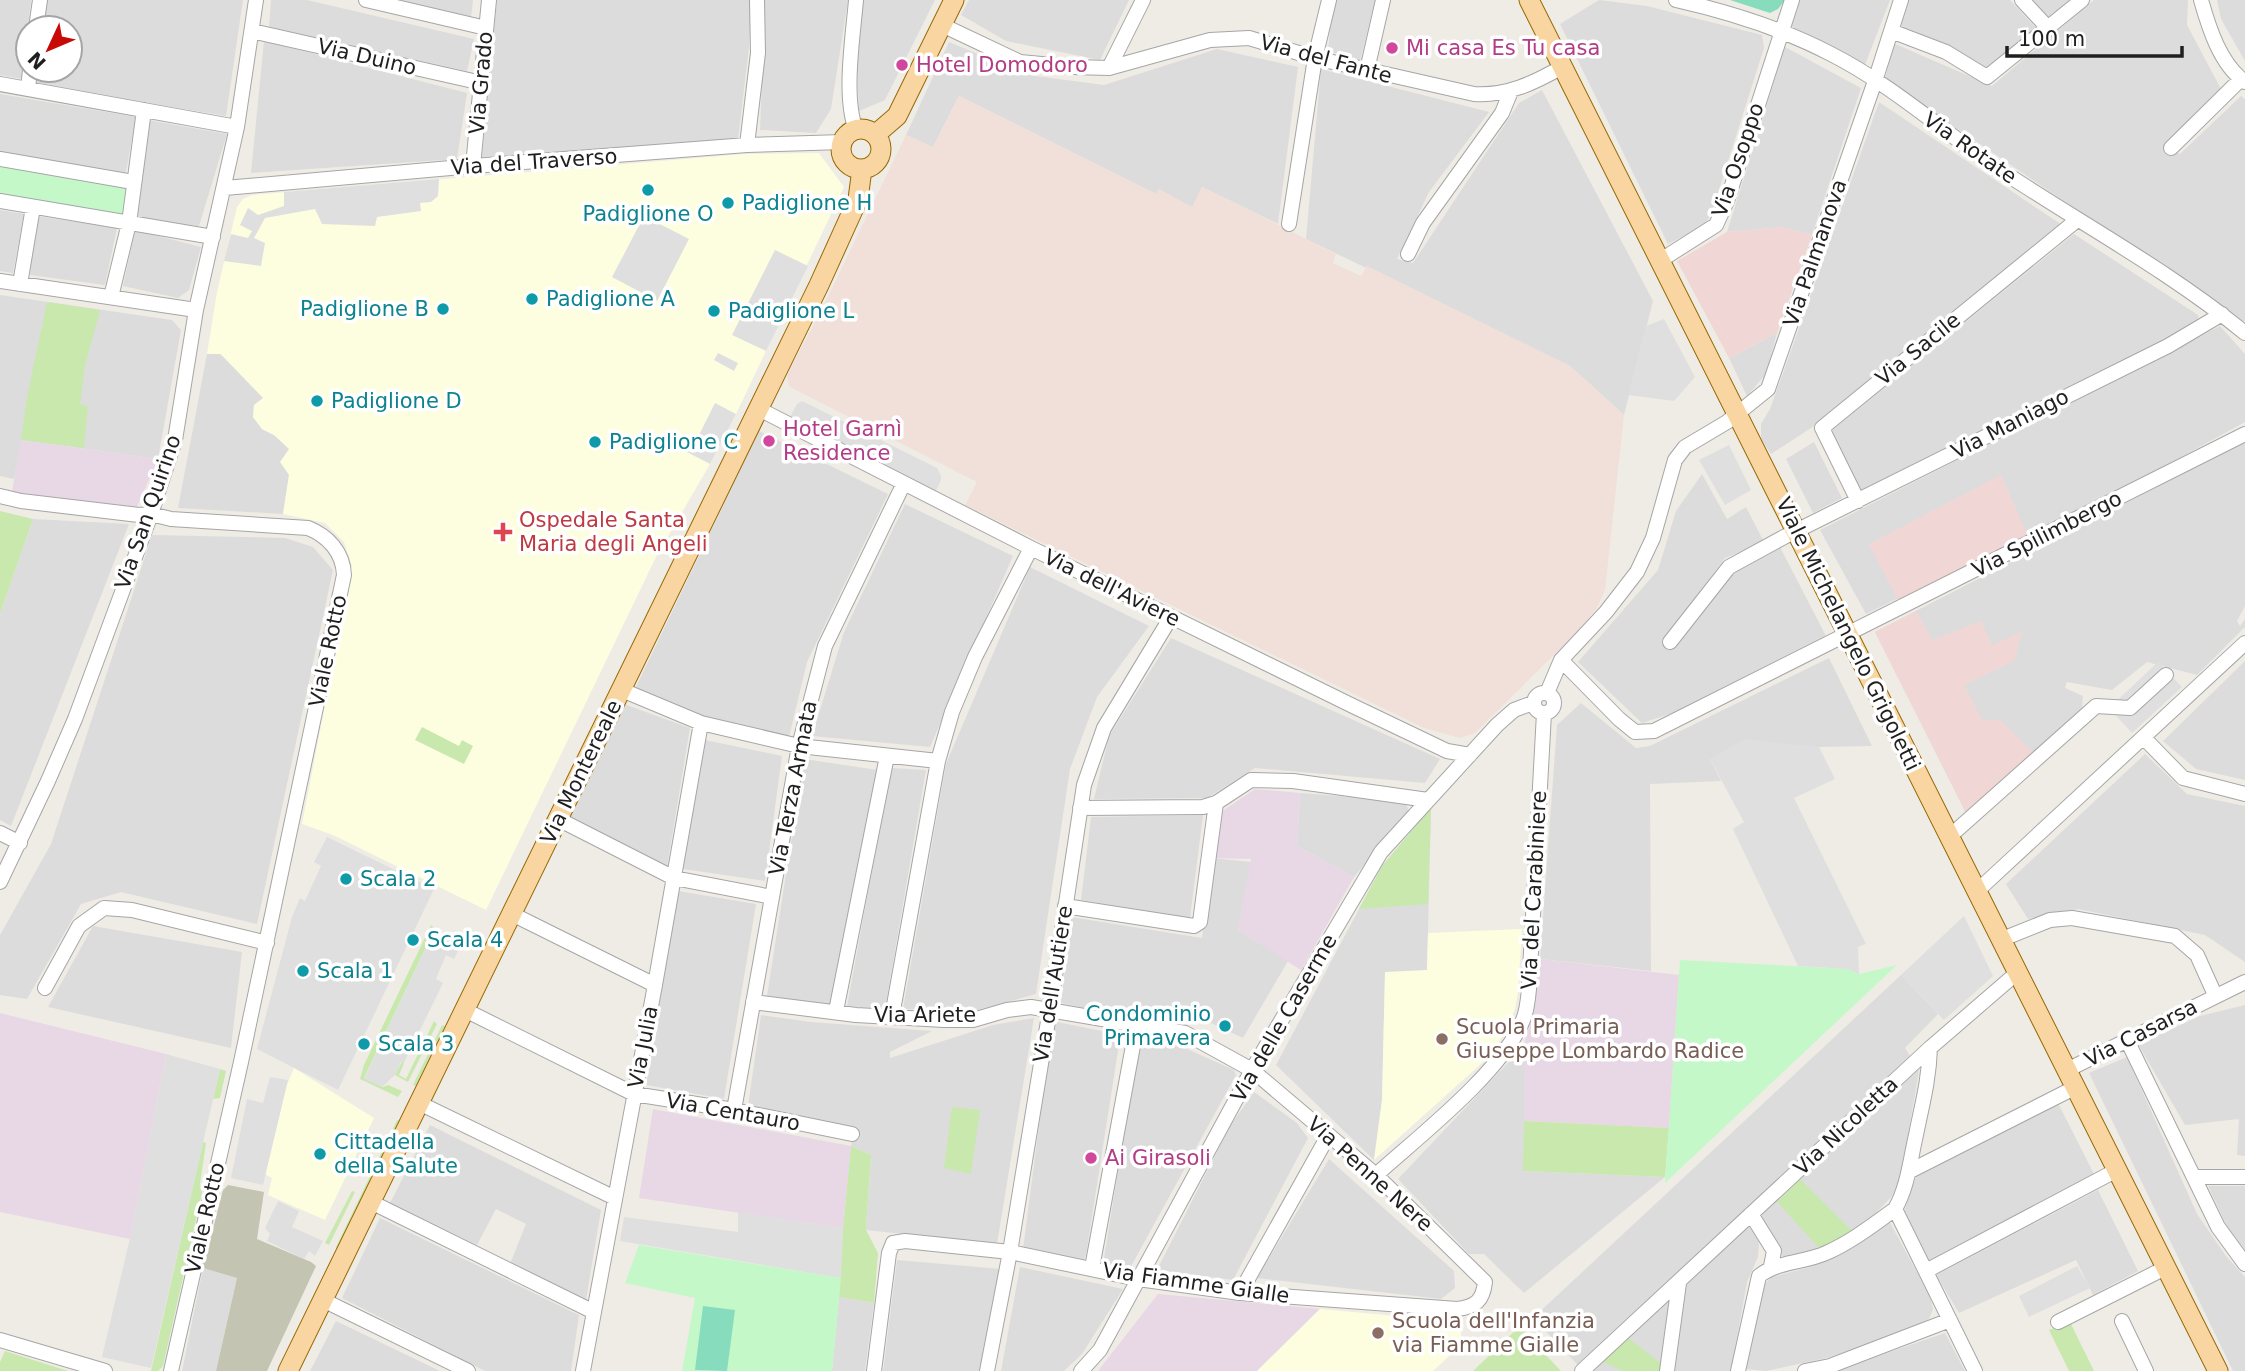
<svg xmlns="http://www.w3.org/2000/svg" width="2245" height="1371" font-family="'DejaVu Sans',sans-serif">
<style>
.residential{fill:#dddcdc}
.commercial{fill:#f0d7d5}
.industrial{fill:#e8d7e5}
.education{fill:#fdfee0}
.military{fill:#f1e0d9}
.construction{fill:#c3c4b1}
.grass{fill:#c8e8ad}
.park{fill:#c4f8c9}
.pitch{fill:#86dcbd}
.parking{fill:#dfdfdf}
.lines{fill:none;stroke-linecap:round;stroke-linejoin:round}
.minor-casing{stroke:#a6a6a6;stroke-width:16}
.major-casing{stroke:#966904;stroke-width:21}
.minor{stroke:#fff;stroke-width:14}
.major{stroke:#f9d5a1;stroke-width:19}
.hotel-dot{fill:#d1479c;stroke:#fff;stroke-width:2.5}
.culture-dot{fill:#0f9aa8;stroke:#fff;stroke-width:2.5}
.health-dot{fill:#e0444e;stroke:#fff;stroke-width:2.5}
.education-dot{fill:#8d6e63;stroke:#fff;stroke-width:2.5}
.labels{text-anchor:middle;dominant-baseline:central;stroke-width:7;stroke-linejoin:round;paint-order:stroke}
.hotel-label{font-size:21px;fill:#b23c85;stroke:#fff;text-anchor:start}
.street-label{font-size:21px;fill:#1f1f1f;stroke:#fff}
.culture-label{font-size:21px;fill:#0d838f;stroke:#fff;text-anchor:start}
.health-label{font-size:21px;fill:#be3a42;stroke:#fff;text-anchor:start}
.education-label{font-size:21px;fill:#785e54;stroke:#fff;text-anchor:start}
</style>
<rect width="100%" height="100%" fill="#efece5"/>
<path class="residential" d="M0,0H31L22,79L0,75Z
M46,0H243L226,116L35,84L37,70H70V28H42Z
M271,0H307L474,39L467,71L269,27Z
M400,0H473L471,17Z
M497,0H751L749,47L738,140L482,157Z
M765,0H848L831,109L816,133L760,130Z
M861,0H935L885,100L859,111L857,63Z
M969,0H1129L1100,60L1006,41L961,15Z
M1337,0H1375L1360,61L1328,51L1331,18Z
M1599,0L1647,6L1762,35L1764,48L1711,215L1703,226L1668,244L1560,24Z
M1800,0H1890L1865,65L1791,28Z
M1909,0H2010L2039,31L1988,71L1900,28Z
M2028,0H2072L2049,21Z
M2094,0H2188L2187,25L2221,89L2171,148L2180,154L2241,96L2245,99V321H2241L1885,80L1893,43L1992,86Z
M2217,0H2245V61L2221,19Z
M264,41L467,93L457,159L251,173Z
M949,42L1028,75L1104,85L1217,49L1298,67L1278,224L1202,187L1193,207L1156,194L959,96L933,147L906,135Z
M1785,47L1861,88L1812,235L1782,227L1727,232Z
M1321,69L1489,112L1429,192L1397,259L1413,263L1519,103L1542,90L1653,301L1624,415L1570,366L1306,239Z
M0,94L136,117L125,177L0,153Z
M1879,102L2062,225L1817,424L1771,454L1761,439V424L1770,409L1788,359Z
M148,120L227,134L199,226L136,219Z
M0,210L24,214L13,273L0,271Z
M36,216L117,228L105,285L30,275Z
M135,230L201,247L189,290L178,298L123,286Z
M2074,234L2198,315L2199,324L1861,492L1830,432Z
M0,295L172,320L181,330L158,459L22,440L14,479L0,476Z
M2220,326L2245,354V422L2130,485L1866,614L1820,530Z
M1777,333L1766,374L1747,396L1729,358Z
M207,354H220L264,398L254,405L253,417L262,429L274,435L290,449L289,475L283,514L178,508Z
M759,431L888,494L807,662L789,737L703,718L635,689Z
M1814,442L1842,498L1813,513L1786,459Z
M2245,442V606L2237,621L2240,626L2245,619V627L2197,675L2147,662L2112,690L2067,682L2065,688L2083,696L2082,708L1966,813L1875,632Z
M1702,474L1727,519L1746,507L1764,542L1725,558L1661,643L1675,648L1729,576L1780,547L1826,636L1679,711L1642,723L1578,662L1658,570L1676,511Z
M905,504L1013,556L930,747L812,736L844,632Z
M33,519L129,524L11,826L0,820V614Z
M152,535L285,538L313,547L333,570L257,924L121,892L81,904L27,999L0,995V935L51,844Z
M1030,567L1149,626L1097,697L1070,769L1036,994L974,1011L903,1009L946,764Z
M1171,638L1440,759L1425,783L1255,768L1207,798L1094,799L1109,736Z
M1829,658L1872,746L1818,747L1710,759L1721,781L1650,784L1651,971L1540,959L1557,725L1581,703L1636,748L1650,746Z
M2245,661V780L2196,769L2163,741Z
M624,704L690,728L667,867L569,818Z
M705,740L782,756L765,881L683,869Z
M2145,754L2187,794L2245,806V962L2205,935L2078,909L2028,919L2006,884Z
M804,759L878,770L832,1005L767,996Z
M891,768L926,770L885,1009L847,1006Z
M1300,793L1405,801L1409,811L1354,877L1297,846Z
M1431,808L1427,971L1385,973L1382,1100L1374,1160L1276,1065L1382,866Z
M1203,815L1190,918L1081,900L1091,817Z
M1213,858L1251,862L1238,930L1288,961L1243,1038L1177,1007L1172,1026L1061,1003L1071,917L1202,938Z
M678,891L756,904L724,1099L646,1085Z
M93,926L242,952L231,1048L48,1007Z
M1901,975L1938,1014L1905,1048L1910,1056L1578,1365L1533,1318Z
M2245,1005V1156L2237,1155L2239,1119L2185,1125L2138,1044L2200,1016Z
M761,1015L811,1022L932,1031L890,1052V1058L993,1025L1034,1018L997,1244L866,1230L871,1155L851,1146L854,1128L748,1106Z
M1057,1022L1112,1033L1120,1038L1086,1255L1083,1261L1023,1249L1052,1026Z
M1149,1037L1185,1048L1234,1070L1236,1075L1129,1270L1103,1264L1139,1040Z
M1524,1046V1171L1665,1177L1524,1293L1484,1254H1469L1398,1179Z
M2127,1057L2197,1214L2226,1256L2245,1277V1371H2233L2089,1073Z
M1920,1065L1899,1189L1870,1219L1841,1239L1796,1259H1784L1760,1217Z
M1254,1092L1297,1123L1308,1138L1233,1280L1157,1270L1230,1126Z
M2058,1103L2095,1176L1928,1262L1903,1215L1916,1176Z
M430,1125L601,1210L586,1300L510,1264L526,1224L496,1209L477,1245L390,1203Z
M1329,1159L1454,1271L1455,1288L1441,1299L1257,1278Z
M2208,1186H2245V1252L2232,1237Z
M2098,1190L2138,1271L2093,1295L2076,1260L1959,1313L1936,1275Z
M380,1218L579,1315L571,1371H485L342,1298Z
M1889,1221L1930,1296L1933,1309L1929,1319L1900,1334L1826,1358L1766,1371L1746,1369L1762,1286L1772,1277L1810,1267L1838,1255Z
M1748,1225L1759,1242L1758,1257L1747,1282L1731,1371H1673L1685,1284Z
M897,1260L1001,1269L981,1371H883Z
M1020,1267L1123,1289L1082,1354L1064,1371H1001Z
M203,1268L237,1278L216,1371H182Z
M1674,1293L1661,1371H1594L1603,1362Z
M839,1297L874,1303L865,1371H832Z
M336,1321L440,1371H310Z
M1945,1333L1965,1371H1835Z"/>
<path class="commercial" d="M1782,227L1812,235L1777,333L1729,358L1677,261L1727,232Z
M2001,475L2028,536L1898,600L1869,544Z
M1916,611L1932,640L1981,621L1992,645L2022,632L2014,661L1964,685L1982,720H2000L2033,752L1966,813L1875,632Z"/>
<path class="industrial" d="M21,440L158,459L137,507L12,492Z
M1255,789L1300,793L1297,846L1354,877L1301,970L1238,930L1251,859L1213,858L1221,812Z
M1540,959L1679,975L1669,1128L1524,1121V1046Z
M0,1013L166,1054L130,1239L0,1212Z
M653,1109L851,1146L843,1228L639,1198Z
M1158,1294L1320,1309L1257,1371H1098Z"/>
<path class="education" d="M819,153L844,187L736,414L710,464L656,557L486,910L333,835L302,824L352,566L344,542L325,523L283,514L289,475L280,462L289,449L274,435L262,429L253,417L254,405L263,398L221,354H207L217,292L237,207L243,199L252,195L744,154Z
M1522,929L1518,993L1515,1009L1506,1032L1483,1062L1374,1160L1382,1100L1385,972L1427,970L1428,933Z
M294,1068L374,1118L325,1220L268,1195L272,1178L265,1174L286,1087Z
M1320,1309L1461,1322V1345L1433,1371H1257Z"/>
<path class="military" d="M959,96L1156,194L1159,189L1192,207L1202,187L1243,207L1336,254L1333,263L1361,276L1367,266L1570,366L1624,415L1605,590L1597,608L1576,633L1475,733L1460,738L1424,728L965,505L977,482L790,387L787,377L791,367L821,311L906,135L933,147Z"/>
<path class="construction" d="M228,1185L264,1192L257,1239L311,1262L316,1266L267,1371H216L237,1278L203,1268L223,1190Z"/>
<path class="grass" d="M47,302L100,310L85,366L80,404L88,406L84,448L21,440L27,397Z
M0,511L33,519L0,614Z
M422,727L459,746L462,740L473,746L464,764L415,740Z
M1431,808L1428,904L1359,909L1382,866Z
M431,925L435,928L364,1078L383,1087L388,1085L402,1091L398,1097L360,1079L364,1065Z
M434,1021L437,1024L408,1082L395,1075L402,1062L404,1063L399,1075L406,1079Z
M442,1025L445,1026L416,1086L413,1085Z
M220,1069L226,1071L220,1098L213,1099Z
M952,1107L980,1110L971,1174L944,1168Z
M397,1120L401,1121L338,1249L336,1247Z
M1524,1121L1669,1128L1665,1177L1523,1171Z
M203,1142L206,1143L200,1184L202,1193L163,1366L158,1371H151Z
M851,1146L871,1155L866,1230L878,1253L874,1303L839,1297L843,1228Z
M1800,1179L1852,1231L1841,1239L1819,1248L1777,1202Z
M352,1191L355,1192L329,1245L325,1243Z
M2070,1322L2094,1371H2069L2049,1330Z
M1519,1327L1561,1371H1473Z
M1628,1338L1662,1364L1661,1371H1623L1603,1362Z
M5,1351L68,1371H0V1362Z"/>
<path class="park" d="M0,159L133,182L129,223L0,201Z
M1680,960L1848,969L1859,974L1897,965L1665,1183Z
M639,1245L841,1278L832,1371H682L695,1298L625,1283Z"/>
<path class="pitch" d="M1730,0H1785L1778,9L1770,13Z
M703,1306L735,1310L727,1371L695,1370Z"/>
<path class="parking" d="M439,179L438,196L431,202L420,203L421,211L377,217L375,226L322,224L315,209L265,218L254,238L265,243L261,266L224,261L231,234L248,238L252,231L240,225L248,208L258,215L284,206V192Z
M644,216L689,239L657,301L612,277Z
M775,250L808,266L766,351L732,335Z
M1664,319L1695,377L1674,401L1628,395L1646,326Z
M718,353L738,363L734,371L714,360Z
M802,401L937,468L941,476V480L935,493L793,422L791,415L797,404Z
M715,403L736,414L710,464L683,450L690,436L697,439Z
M1729,445L1751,490L1725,505L1699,460Z
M2158,662L2182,687L2132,733L2109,708Z
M1745,739L1819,747L1835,779L1794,798L1866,944L1858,947L1859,974L1848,969L1798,966L1733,829L1744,822L1710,759Z
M327,837L434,889L338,1090L257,1049L292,917L300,898L305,901L321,866L314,862Z
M1964,916L1993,976L1944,1020L1901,975Z
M435,928L461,945L454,959L446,955L436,979L443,983L404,1063L401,1062L396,1074L382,1087L364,1079Z
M166,1054L220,1069L151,1368L102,1357L130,1238Z
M270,1077L288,1080L263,1185L231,1178L247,1099L263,1103Z
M278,1201L299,1211L292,1227L323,1241L315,1256L309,1251L304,1259L267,1241L270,1234L265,1228Z
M738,1212L843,1228L841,1278L620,1241L624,1217L738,1232Z
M2077,1266L2090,1288L2029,1317L2019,1296Z"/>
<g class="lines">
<g class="minor-casing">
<path id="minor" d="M366,0L486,28
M856,0C853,36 843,97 856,130
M1676,0C1729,12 1783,29 1831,54C1896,87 1950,138 2011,177C2089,228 2173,274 2245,333
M2022,0L2049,29
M2201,0C2209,28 2220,64 2245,82
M942,25L1020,62L1073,67L1109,68L1210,40L1249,38L1315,58L1474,94C1507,96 1534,83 1562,67
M36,28L40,0
M252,31L482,83
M1891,31L1946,52L1987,77L2082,0
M1109,68L1143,0
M1367,70L1383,0
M0,84L237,127
M28,89L30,70
M747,145L758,53L757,0
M2171,148L2241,79
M0,159L133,182
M473,166L489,0
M225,188L473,166L747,145L843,142
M0,201L213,237
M1289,224L1315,58L1329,0
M1408,254L1423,223L1502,113L1511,91
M1661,260L1716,225L1727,201L1792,0
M0,281L196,310
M20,284L33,207
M111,297L129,223L144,110
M759,409L1031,548L1353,706L1447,751L1470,755
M0,496L21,501L139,515L151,514L171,519L308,528C328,536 343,552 344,575L241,1062L171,1371
M1858,501L1822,428L2077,220
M1670,642L1729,567L1784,537L2168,346L2222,314
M1561,660L1619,719L1635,732L1654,731L2245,434
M622,690L701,723L799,746L938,761
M1534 703a10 10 0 1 1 20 0a10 10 0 1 1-20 0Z
M1547,693L1561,660L1606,612L1637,572L1653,538L1675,460L1685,447L1727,422L1768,389L1875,81L1901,0
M2144,738L2183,778L2245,794
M1080,808L1203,807L1216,803L1251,780L1293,781L1428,800
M558,819L674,878L772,897
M0,833L20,843
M1949,837L2096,706L2130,708L2166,675
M0,882L48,781L75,719L151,514L175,440L196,310L237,127L256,0
M1976,892L2245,643
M1065,906L1194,926L1200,922L1216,803
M512,914L655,985
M2000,940L2050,920L2072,918L2175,936L2197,955L2215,995
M45,988L79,926L104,908L132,910L267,943
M753,1002L856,1015L944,1020H973L1007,1010L1031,1007L1185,1033L1252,1070L1376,1175L1485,1282C1483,1300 1476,1307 1457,1309L1240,1293L1138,1279L1010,1252L905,1241L893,1243L889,1253L874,1371
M465,1010L634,1094L734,1110L852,1134
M836,1011L887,756
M892,1016L938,761L952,712L975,657L1031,548
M2127,1040L2218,1227L2245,1264
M1930,1048C1929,1080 1922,1105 1916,1135C1910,1161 1908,1186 1895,1209L1975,1371
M2067,1070L2245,982
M419,1103L615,1198
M734,1110L799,746L825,646L904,483
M1910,1171L2076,1087
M1376,1175C1418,1137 1502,1072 1523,1020C1527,1011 1528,999 1529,989L1544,713
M2194,1177H2245
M371,1202L594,1312
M1751,1214L1774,1251L1771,1266
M1092,1268L1137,1024
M1926,1271L2117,1170
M1240,1293L1328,1136
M323,1300L468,1371
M2122,1321L2146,1371
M2058,1322L2165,1268
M0,1340L105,1371
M583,1371L655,985L701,723
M987,1371L1010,1252L1050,1009L1084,785L1104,728L1171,617
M1081,1371L1100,1350L1252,1070L1381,852L1497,725L1514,710L1533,703
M1582,1371L1930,1048L2018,972
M1667,1371L1679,1283
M1738,1371L1759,1276C1778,1261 1804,1263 1826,1253C1851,1242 1873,1225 1895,1209
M1805,1371L1830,1366L1950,1320"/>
</g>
<g class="major-casing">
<path id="major" d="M1529,0L2218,1371
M841 149a20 20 0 1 1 40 0a20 20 0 1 1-40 0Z
M875,135L897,116L954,0
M288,1371L819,285L858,199L862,169"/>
</g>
<use href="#minor" class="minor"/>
<use href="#major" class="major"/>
</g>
<g class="hotel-dot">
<circle cx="1392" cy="48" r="7"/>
<circle cx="902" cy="65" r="7"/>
<circle cx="769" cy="441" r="7"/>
<circle cx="1091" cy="1158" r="7"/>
</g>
<g class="culture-dot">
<circle cx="648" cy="190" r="7"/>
<circle cx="728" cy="203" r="7"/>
<circle cx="532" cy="299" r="7"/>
<circle cx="443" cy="309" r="7"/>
<circle cx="714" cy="311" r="7"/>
<circle cx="317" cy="401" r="7"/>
<circle cx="595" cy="442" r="7"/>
<circle cx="346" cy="879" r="7"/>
<circle cx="413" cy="940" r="7"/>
<circle cx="303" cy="971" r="7"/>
<circle cx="1225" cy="1026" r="7"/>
<circle cx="364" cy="1044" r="7"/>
<circle cx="320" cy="1154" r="7"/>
</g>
<path class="health-dot" d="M499.5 521.5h7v7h7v7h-7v7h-7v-7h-7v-7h7z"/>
<g class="education-dot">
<circle cx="1442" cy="1039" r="7"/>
<circle cx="1378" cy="1333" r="7"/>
</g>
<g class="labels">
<g class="hotel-label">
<text x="1406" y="48">Mi casa Es Tu casa</text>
<text x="916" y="65">Hotel Domodoro</text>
<text x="783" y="429">Hotel Garnì<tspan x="783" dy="24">Residence</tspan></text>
<text x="1105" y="1158">Ai Girasoli</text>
</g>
<g class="street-label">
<text transform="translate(367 57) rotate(13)">Via Duino</text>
<text transform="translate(1326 59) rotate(15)">Via del Fante</text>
<text transform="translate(481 83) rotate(-85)">Via Grado</text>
<text transform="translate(1970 148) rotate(35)">Via Rotate</text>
<text transform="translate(1738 160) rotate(-71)">Via Osoppo</text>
<text transform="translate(534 162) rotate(-4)">Via del Traverso</text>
<text transform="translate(1815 253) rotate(-71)">Via Palmanova</text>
<text transform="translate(1918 349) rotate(-39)">Via Sacile</text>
<text transform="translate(2010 424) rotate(-27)">Via Maniago</text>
<text transform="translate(148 512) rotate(-71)">Via San Quirino</text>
<text transform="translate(2047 534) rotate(-27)">Via Spilimbergo</text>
<text transform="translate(1112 588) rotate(26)">Via dell'Aviere</text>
<text transform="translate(1848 634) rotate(64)">Viale Michelangelo Grigoletti</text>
<text transform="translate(328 651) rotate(-78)">Viale Rotto</text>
<text transform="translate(581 772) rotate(-64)">Via Montereale</text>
<text transform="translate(793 788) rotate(-79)">Via Terza Armata</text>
<text transform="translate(1534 890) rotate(-87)">Via del Carabiniere</text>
<text transform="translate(1053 984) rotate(-81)">Via dell'Autiere</text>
<text x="925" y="1015">Via Ariete</text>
<text transform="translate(1284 1018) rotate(-60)">Via delle Caserme</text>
<text transform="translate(2141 1033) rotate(-27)">Via Casarsa</text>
<text transform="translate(643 1047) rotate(-79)">Via Julia</text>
<text transform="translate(733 1112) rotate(10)">Via Centauro</text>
<text transform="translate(1846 1126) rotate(-43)">Via Nicoletta</text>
<text transform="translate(1370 1174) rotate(42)">Via Penne Nere</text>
<text transform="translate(205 1218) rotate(-77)">Viale Rotto</text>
<text transform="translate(1196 1283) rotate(8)">Via Fiamme Gialle</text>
</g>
<g class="culture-label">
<text x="742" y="203">Padiglione H</text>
<text x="648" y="214" text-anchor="middle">Padiglione O</text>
<text x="546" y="299">Padiglione A</text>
<text x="429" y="309" text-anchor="end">Padiglione B</text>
<text x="728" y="311">Padiglione L</text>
<text x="331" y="401">Padiglione D</text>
<text x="609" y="442">Padiglione C</text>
<text x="360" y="879">Scala 2</text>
<text x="427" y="940">Scala 4</text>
<text x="317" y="971">Scala 1</text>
<text x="1211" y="1014" text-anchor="end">Condominio<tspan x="1211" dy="24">Primavera</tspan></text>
<text x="378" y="1044">Scala 3</text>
<text x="334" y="1142">Cittadella<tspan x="334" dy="24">della Salute</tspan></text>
</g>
<g class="health-label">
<text x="519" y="520">Ospedale Santa<tspan x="519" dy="24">Maria degli Angeli</tspan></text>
</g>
<g class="education-label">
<text x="1456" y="1027">Scuola Primaria<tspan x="1456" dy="24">Giuseppe Lombardo Radice</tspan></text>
<text x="1392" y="1321">Scuola dell'Infanzia<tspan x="1392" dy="24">via Fiamme Gialle</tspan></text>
</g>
</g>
<g transform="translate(49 49) rotate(226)"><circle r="33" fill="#ffffff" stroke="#a5a5a5" stroke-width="2"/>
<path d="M0-5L12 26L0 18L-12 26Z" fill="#c80a06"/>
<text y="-10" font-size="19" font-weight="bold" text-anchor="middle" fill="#1f1f1f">N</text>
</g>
<path d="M2007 46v10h175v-10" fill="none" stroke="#1f1f1f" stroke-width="3.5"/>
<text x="2018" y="46" font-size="21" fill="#1f1f1f" stroke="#ffffff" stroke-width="5" paint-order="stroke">100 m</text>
</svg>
